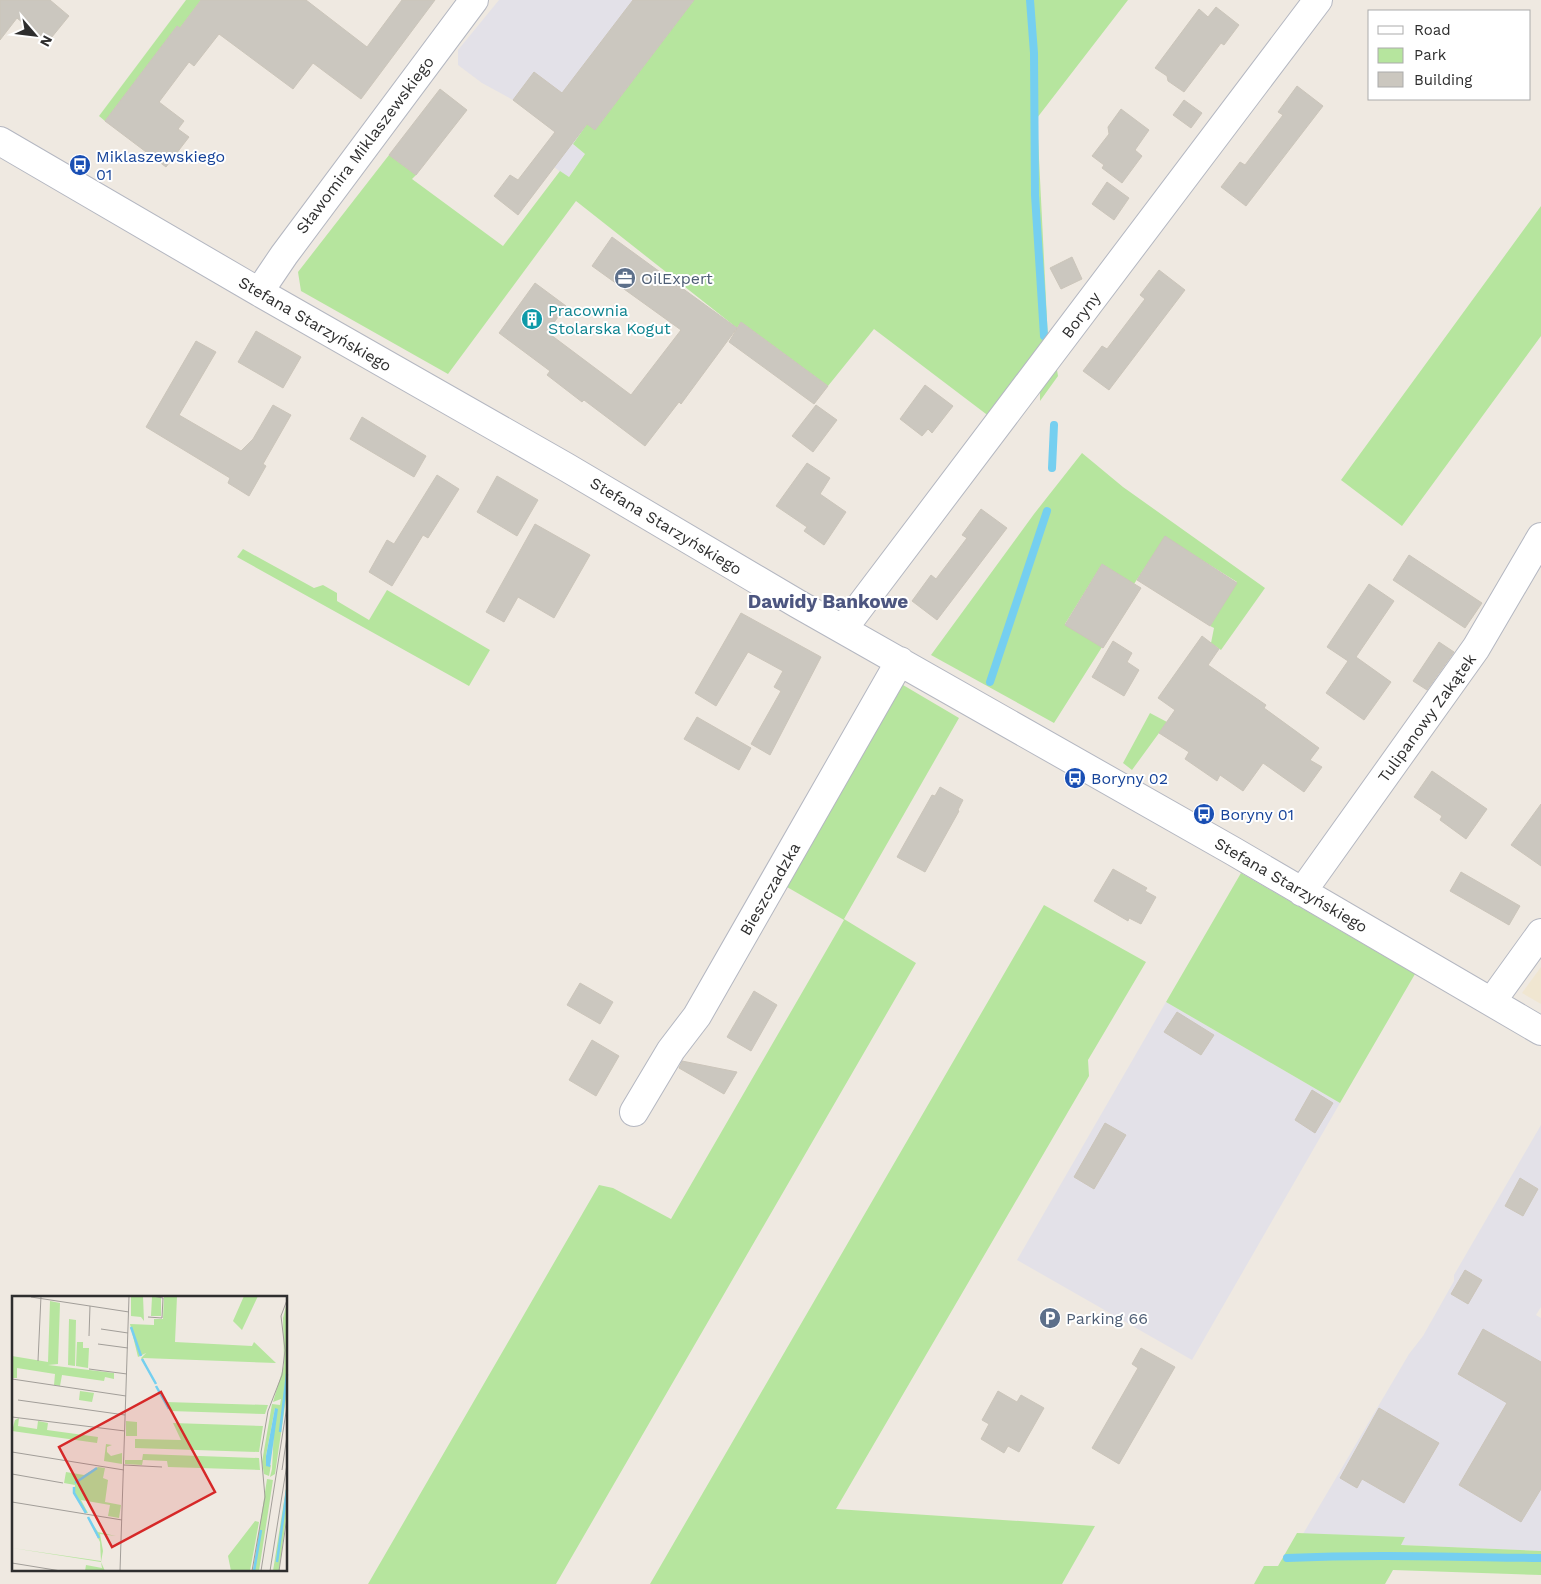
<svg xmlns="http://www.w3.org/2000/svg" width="1541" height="1584" font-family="'Work Sans',sans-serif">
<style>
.industrial{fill:#e3e1e8}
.education{fill:#f0e6d1}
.green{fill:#b6e59e}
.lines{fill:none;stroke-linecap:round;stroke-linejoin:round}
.stream{stroke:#75cff0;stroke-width:8}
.building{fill:#cbc7bf;stroke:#cbc5ba}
.minor-casing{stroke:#b4b7c1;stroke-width:30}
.minor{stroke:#fff;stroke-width:28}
.labels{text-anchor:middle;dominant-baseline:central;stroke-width:4;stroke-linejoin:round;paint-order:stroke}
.street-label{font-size:16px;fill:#2e2e2e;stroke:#fff}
.transit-label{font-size:16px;fill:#164399;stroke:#fff;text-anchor:start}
.service-label{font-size:16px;fill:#4e5e75;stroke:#fff;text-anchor:start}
.culture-label{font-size:16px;fill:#0d838f;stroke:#fff;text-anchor:start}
.quarter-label{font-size:19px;font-weight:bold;fill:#4d5680;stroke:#fff}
.inset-river{fill:none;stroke:#75cff0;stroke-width:2.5}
.inset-road{fill:none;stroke:#a29e99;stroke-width:1}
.view{fill:#d62828;fill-opacity:0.15;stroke:#d62828;stroke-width:2.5}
.inset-edge{fill:none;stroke:#2e2e2e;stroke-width:2.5}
</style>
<rect width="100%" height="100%" fill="#efe9e1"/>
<path class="industrial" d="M499,0H694L595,130L573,144L585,154L568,178L538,154L555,132L513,100L482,83L458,65V50Z
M1166,1002L1340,1103L1192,1360L1017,1260Z
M1541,1125V1307L1536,1315L1541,1318V1551L1401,1545L1405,1537L1303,1534L1409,1354L1423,1336L1454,1281V1275Z"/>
<path class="education" d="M1541,967V1004L1522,993Z"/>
<path class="green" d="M186,0H201L180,28L177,26L105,121L99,116Z
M694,0H1128L1037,118L1048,340L990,417L874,329L828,386L741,322L737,328L576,201L448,374L301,291L298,272L389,155L416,175L412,179L503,246L560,171L569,177L585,154L573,144L587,124L595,130Z
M1541,206V336L1402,526L1341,480Z
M1055,358L1058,376L1040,401V377Z
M1082,453L1123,487L1265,588L1221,650L1211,643L1214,628L1210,626L1237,582L1165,537L1134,584L1102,564L1065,624L1102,647L1054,723L931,655L1034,514Z
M243,549L314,588L323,585L337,593V601L369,620L387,590L490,650L469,686L237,557Z
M903,685L959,718L844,919L916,963L556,1584H368L599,1185L613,1188L671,1219L844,920L787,887L895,696Z
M1150,713L1167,722L1132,770L1123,763Z
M1241,873L1415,974L1340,1103L1166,1002Z
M1044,905L1146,962L1088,1060L1089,1076L836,1509L1095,1526L1062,1584H650Z
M1297,1533L1405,1537L1401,1545L1541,1551V1575L1393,1570L1385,1584H1254L1264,1566H1278Z"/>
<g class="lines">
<path class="stream" d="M1030,0L1034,53L1035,195L1044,336
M1052,468L1054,425
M990,682L1047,511
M1287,1558C1372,1554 1456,1557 1541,1558"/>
</g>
<path class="building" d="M0,0H50L69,16L47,43L17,18L0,40Z
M201,0H306L367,47L402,0H435L361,99L313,63L293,89L219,34L194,66L189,62L159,102L184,121L178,129L189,137L166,167L105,121L177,26L180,28Z
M633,0H694L595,130L587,124L518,215L494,196L510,175L518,180L555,132L513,100L534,72L562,93Z
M1216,7L1239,25L1224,45L1221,43L1184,92L1168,81L1167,76L1155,68L1199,9L1208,17Z
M1297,86L1323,106L1246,206L1221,187L1240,162L1245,165L1283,115L1278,112Z
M440,89L467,110L416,175L389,155Z
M1184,100L1202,113L1191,128L1173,115Z
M1121,109L1149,130L1135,150L1142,156L1122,183L1102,168L1104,165L1092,156L1109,134L1108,127Z
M1107,182L1129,198L1114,220L1092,204Z
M612,237L737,328L681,404L679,402L645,446L584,400L582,402L547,375L550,371L499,333L535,283L566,306L547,332L631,395L681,330L592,266Z
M1072,257L1082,279L1061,289L1050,268Z
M1159,270L1185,290L1109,390L1083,371L1102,346L1107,349L1145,299L1140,295Z
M741,322L828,386L814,404L729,342Z
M256,331L301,357L283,388L238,362Z
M196,341L216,352L179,415L241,451L253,439L273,405L291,415L263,464L266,466L249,496L228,483L230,478L146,427Z
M925,385L953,406L932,433L928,429L922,436L900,419Z
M816,405L837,420L813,452L792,436Z
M362,417L426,456L414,477L350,439Z
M807,463L830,478L820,494L846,512L824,545L804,531L807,527L776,506Z
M437,475L459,489L428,538L423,535L392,586L369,572L387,540L394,544Z
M497,476L538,500L517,536L477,512Z
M981,509L1007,528L937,620L912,601L931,575L936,579L967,538L962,535Z
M535,524L590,555L554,618L518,597L504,622L486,612Z
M1165,536L1237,583L1210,626L1137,580Z
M1409,555L1482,603L1465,628L1393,580Z
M1102,564L1141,588L1103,648L1065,625Z
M1369,584L1394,601L1356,657L1391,682L1364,720L1326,693L1348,661L1327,647Z
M741,613L821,657L770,755L751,744L781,691L774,687L783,671L748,652L716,706L695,693Z
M1202,636L1219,649L1208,665L1266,705L1264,708L1319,748L1310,760L1322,767L1304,792L1263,763L1243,791L1220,775L1217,781L1185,759L1189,752L1159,733L1175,710L1158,698Z
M1113,641L1132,653L1127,662L1139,670L1124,696L1092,677Z
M1439,642L1454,652L1427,690L1413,681Z
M697,717L751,748L739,770L684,739Z
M1432,771L1487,809L1466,839L1440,820L1442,816L1414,797Z
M940,787L963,800L958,810L959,811L925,872L897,857L932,795L935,796Z
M1541,804V866L1511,845Z
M1113,869L1147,888L1145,891L1156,897L1141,924L1129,918L1128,921L1094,901Z
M1461,872L1520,906L1509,925L1450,891Z
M580,983L613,1002L600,1024L567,1005Z
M754,991L777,1005L751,1051L727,1037Z
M1177,1012L1214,1035L1201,1055L1164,1032Z
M592,1040L619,1056L596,1096L569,1080Z
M682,1061L737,1072L724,1094L679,1068Z
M1312,1090L1333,1103L1315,1133L1295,1120Z
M1105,1123L1126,1135L1094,1189L1074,1177Z
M1520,1178L1538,1189L1523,1216L1505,1206Z
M1465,1270L1482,1280L1468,1304L1451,1294Z
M1483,1329L1541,1362V1489L1521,1522L1459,1485L1507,1403L1458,1374Z
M1141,1348L1175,1367L1119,1464L1092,1448L1138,1368L1132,1364Z
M998,1391L1017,1402L1021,1395L1044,1408L1019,1452L1008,1446L1004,1453L981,1439L989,1424L982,1420Z
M1379,1408L1439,1443L1404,1503L1362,1479L1357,1488L1340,1478Z"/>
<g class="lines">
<g class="minor-casing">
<path id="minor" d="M0,141L259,292L566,467L798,604L1233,851L1541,1031
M259,292L284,255L474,0
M843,629L1318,0
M1302,892L1476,648L1541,537
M1492,1001L1541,933
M634,1112L671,1050L697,1016L900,661"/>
</g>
<use href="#minor" class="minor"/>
</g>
<defs>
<g id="bus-disc" transform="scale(1.125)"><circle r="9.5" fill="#1a4fb4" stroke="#fff"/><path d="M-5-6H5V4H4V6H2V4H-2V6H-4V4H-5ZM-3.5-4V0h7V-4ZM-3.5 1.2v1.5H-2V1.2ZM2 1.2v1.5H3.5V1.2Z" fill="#fff"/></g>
<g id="office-disc" transform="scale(1.125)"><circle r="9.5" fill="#5c6f8a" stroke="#fff"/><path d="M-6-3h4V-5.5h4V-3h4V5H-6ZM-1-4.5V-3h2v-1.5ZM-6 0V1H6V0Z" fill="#fff"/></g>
<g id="building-disc" transform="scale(1.125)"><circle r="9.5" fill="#0f9aa8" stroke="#fff"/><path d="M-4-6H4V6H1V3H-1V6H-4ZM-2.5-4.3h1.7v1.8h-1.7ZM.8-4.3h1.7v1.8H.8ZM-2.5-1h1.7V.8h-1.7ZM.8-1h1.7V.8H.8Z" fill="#fff"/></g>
<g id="parking-disc" transform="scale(1.125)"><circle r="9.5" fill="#5c6f8a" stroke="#fff"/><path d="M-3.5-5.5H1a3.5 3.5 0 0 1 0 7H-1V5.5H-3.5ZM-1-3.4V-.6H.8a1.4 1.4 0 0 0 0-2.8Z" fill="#fff"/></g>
</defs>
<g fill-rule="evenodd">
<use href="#bus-disc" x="80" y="165"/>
<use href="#office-disc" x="625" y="278"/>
<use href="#building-disc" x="532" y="319"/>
<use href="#bus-disc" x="1075" y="778"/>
<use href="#bus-disc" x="1204" y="814"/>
<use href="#parking-disc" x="1050" y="1318"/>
</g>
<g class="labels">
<g class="street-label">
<text transform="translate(365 145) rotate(-53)">Sławomira Miklaszewskiego</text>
<text transform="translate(1081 315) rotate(-53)">Boryny</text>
<text transform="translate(315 324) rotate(30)">Stefana Starzyńskiego</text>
<text transform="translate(666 526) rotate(31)">Stefana Starzyńskiego</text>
<text transform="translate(1427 718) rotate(-54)">Tulipanowy Zakątek</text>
<text transform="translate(1291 885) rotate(30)">Stefana Starzyńskiego</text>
<text transform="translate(770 889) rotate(-60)">Bieszczadzka</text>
</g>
<g class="transit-label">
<text x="96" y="156">Miklaszewskiego<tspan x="96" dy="18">01</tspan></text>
<text x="1091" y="778">Boryny 02</text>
<text x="1220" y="814">Boryny 01</text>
</g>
<g class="service-label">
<text x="641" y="278">OilExpert</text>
<text x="1066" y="1318">Parking 66</text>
</g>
<g class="culture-label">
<text x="548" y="310">Pracownia<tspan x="548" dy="18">Stolarska Kogut</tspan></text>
</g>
<g class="quarter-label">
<text x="828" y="601">Dawidy Bankowe</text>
</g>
</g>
<g transform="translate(12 1296)">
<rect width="275" height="275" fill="#efe9e1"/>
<path d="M119,0H131L132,25L129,21L119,20ZM152,0H165L163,46L240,50L242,46L264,67L131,62L143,88L129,62L134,57L126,61L118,28L142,29V23H151ZM232,0H246L230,34L221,25ZM140,1H149V20H139ZM38,5L48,7L46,68L36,69L102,77V83L93,81L92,85L50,79L48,90L42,89L43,78L5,72V82H0V60L36,66ZM275,6V96L263,178L258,181L260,173L263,112L254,160V170L259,169L257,180L252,178L250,166L260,108L268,109L269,103L261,106L272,69L271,22ZM57,23L64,24L63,70L56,69ZM65,46H71V52H77L76,72L64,70ZM144,89L154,106L256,109L253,118L158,115ZM68,95L82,97L80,106L67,104ZM7,122L6,130L25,133L26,125L36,127L35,134L86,141L85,147L0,135L3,124ZM114,125L125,126V140H114ZM161,127L251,130L247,156L123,152V143L169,144ZM94,148L100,149L95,151V156L99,160L110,157V168L92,165ZM131,158L247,162L248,174L156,171L155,165L131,164L130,169L113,168V164H130ZM86,171L93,172L91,182L96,184L93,206L109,209L107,222L96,220L98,209L69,204L76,217H73L62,198L63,189L52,187L54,176L72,179ZM255,183L261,184L247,275H241ZM275,186V215L267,275H261ZM75,220L86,236L104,240L88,238L91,255L89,266L93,275H73L74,269L90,272L89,266L0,252L89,265L88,246ZM243,225L247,226L238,275H219L216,260Z" fill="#b6e59e"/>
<path d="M263,112L266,113L258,171L254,170V160Z" fill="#75cff0"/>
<path class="inset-river" d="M119,31L129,60M130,63L144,88M144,90L157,113M268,136L275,78M63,187L85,172M62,191V197L74,217M76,221L87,242M265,266L275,194M242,275L249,234"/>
<path class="inset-road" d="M19,1L117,16M136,21L150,22L151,2L141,0M89,33L116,37M77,40L78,10M86,48L116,52M26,65L29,0M77,73L115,78M0,83L114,100M6,104L113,119M0,121L113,135M0,156L112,174M112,169L150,171M270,174L275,140M0,178L51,187M0,206L110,224M0,267L49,275M108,275L117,0M240,275L253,201L249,156L256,115L270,79L273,54L269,20L275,4M249,275L275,110M258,275L275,168M267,275L275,221"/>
<path class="view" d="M149,96L203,196L100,251L47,151Z"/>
<rect width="275" height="275" class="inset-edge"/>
</g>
<rect x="1368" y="10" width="162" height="90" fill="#ffffff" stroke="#ababab"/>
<rect x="1378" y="26" width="25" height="8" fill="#ffffff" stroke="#ababab"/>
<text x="1414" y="35" font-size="15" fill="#2e2e2e">Road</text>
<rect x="1378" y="48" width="25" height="15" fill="#b6e59e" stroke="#ababab"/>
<text x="1414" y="60" font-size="15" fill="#2e2e2e">Park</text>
<rect x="1378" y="72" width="25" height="15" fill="#cbc7bf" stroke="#ababab"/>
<text x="1414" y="85" font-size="15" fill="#2e2e2e">Building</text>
<g transform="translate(35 35) rotate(118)" stroke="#ffffff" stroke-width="4" paint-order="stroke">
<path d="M0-4L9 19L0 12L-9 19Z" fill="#2e2e2e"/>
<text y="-8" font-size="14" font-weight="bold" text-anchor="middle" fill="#2e2e2e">N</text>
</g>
</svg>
